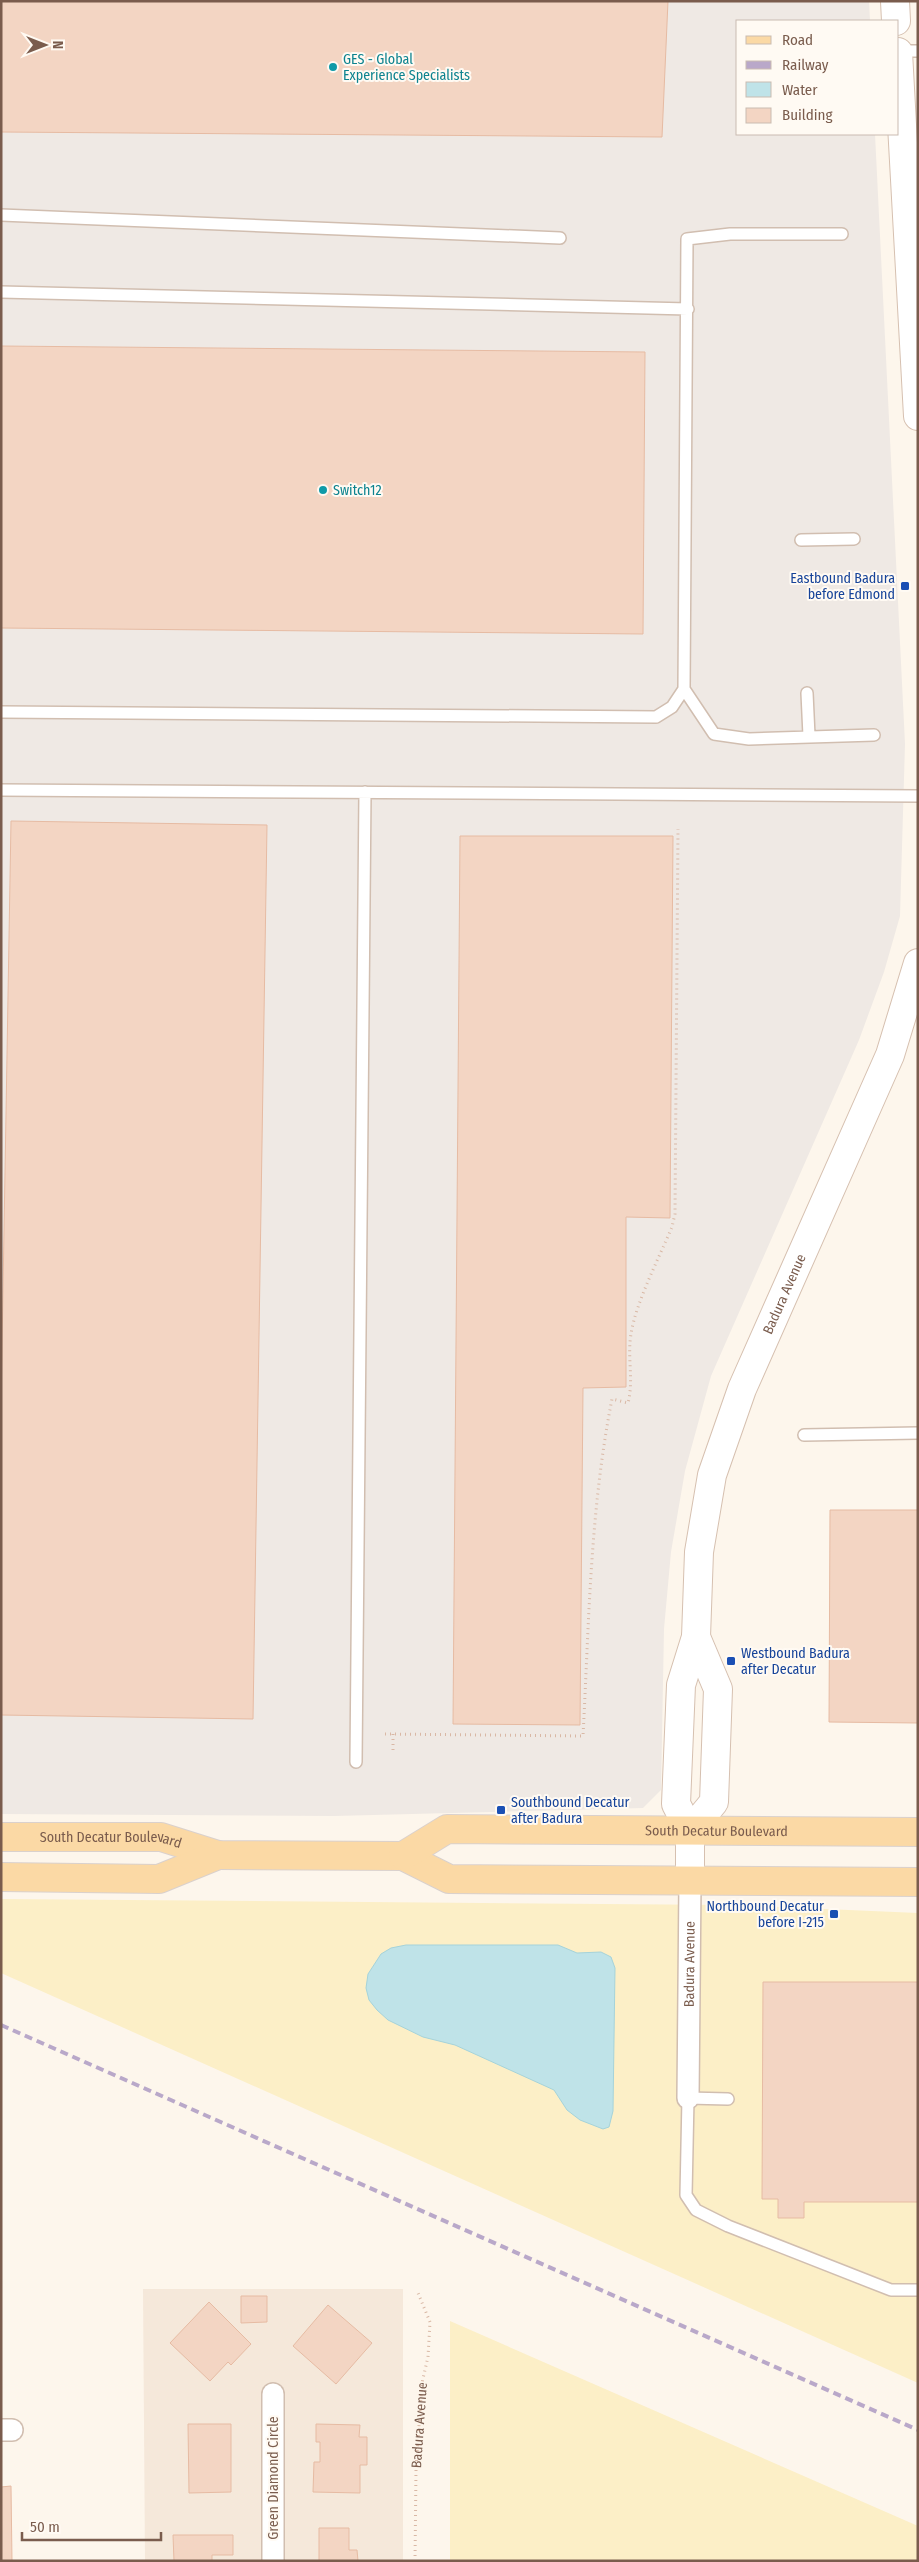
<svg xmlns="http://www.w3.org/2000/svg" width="919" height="2562" font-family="'Fira Sans Condensed',sans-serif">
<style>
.residential{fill:#f5e8da}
.industrial{fill:#efe9e4}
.sand{fill:#fcefc7}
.water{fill:#bfe3e8;stroke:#a5d3da}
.building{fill:#f3d5c3;stroke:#e6bba3}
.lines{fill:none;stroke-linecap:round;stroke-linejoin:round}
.lane-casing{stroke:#d1beb0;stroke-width:14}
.street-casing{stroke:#d1beb0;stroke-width:24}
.secondary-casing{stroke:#d6c0b0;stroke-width:30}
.primary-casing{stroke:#dad1cd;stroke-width:30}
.path{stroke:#d9b8a5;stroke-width:3;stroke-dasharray:1 4;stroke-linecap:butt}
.lane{stroke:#fff;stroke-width:11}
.street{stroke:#fff;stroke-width:21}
.secondary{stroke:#fff;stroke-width:28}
.primary{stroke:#fbd9a5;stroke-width:28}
.rail{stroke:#b9a8c9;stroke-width:4;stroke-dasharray:8 5;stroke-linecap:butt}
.culture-dot{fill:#0f9aa8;stroke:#fffaf3;stroke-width:2}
.transit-dot{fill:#1a4fb4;stroke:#fffaf3;stroke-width:2}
.labels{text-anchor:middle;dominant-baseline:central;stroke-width:4;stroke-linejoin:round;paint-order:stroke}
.culture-label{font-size:14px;fill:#0d838f;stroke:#fffaf3;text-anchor:start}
.transit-label{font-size:14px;fill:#164399;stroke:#fffaf3;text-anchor:end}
.street-label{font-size:14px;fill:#7a5c4d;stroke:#fffaf3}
</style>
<rect width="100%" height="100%" fill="#fdf6ec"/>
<path class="residential" d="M143,2289H403V2561H145Z"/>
<path class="industrial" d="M1,1H869L870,21H738V134H875L905,744L900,916L884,972L859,1040L711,1376L685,1471L671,1552L664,1629L661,1790L643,1808L334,1816L1,1814Z"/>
<path class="sand" d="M1,1899L732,1905L918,1913V2383L1,1973Z
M450,2321L918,2526V2561H450Z"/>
<path class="water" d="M406,1945H558L577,1953L601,1952L611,1957L615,1968L613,2111L609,2127L603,2129L580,2120L567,2110L554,2090L455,2045L423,2037L388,2020L377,2010L369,2000L366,1988L368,1974L381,1954L391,1948Z"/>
<path class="building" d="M1,1H668L662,137L1,132Z
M1,346L645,352L643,634L1,628Z
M11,821L267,825L253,1719L1,1715V1407Z
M460,836H673L670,1218L626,1217V1387L583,1388L580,1725L453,1724Z
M830,1510H918V1723L829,1722Z
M763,1982H918V2202H804V2218H778V2199H762Z
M241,2296H267V2322L241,2323Z
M209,2302L251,2344L231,2365L228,2362L210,2381L170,2343Z
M328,2305L372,2343L336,2384L293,2346Z
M188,2424H231V2492L189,2493Z
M316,2424L360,2425L359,2437H367V2465H360V2493L313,2492L314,2462H320V2442H316Z
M11,2486L12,2561H1V2487Z
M319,2528H349V2550H357L358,2561H319Z
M173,2535H233V2555H212V2561H174Z"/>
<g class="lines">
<g class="lane-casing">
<path id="lane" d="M898,51H918
M1,215L560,238
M1,292L688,309
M801,540L854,539
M684,689L714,734L749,739L874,735
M807,693L809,736
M1,712L656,717L672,707L684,689L687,239L730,234H842
M1,790L918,796
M804,1435L918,1433
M356,1762L365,792
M728,2099L688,2098L686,2195L696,2210L728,2226L891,2290H918"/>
</g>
<g class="street-casing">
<g id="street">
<path id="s2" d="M688,2098L690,1881"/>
<path d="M1,2430H12"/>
<path d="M273,2561V2394"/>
</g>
</g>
<g class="secondary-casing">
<g id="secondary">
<path d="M895,1L896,21"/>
<path d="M898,52L918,416"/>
<path d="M690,1831L714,1802L718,1689L696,1637"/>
<path id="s3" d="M690,1881V1831L676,1804L681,1685L696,1637L699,1552L712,1475L742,1389L890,1055L918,963"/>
</g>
</g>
<g class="primary-casing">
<g id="primary">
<path id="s4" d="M1,1837H161L218,1855L403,1856L449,1879L918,1882"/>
<path id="s5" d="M403,1856L447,1829L918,1832"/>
<path d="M1,1877L159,1879L218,1855"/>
</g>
</g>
<g class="path">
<path d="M385,1734L583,1736C589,1623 590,1510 612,1399L628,1403C634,1380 627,1357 631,1334C636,1302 659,1258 672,1227L675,1214L678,829"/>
<path d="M393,1750V1734"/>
<path id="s1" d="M415,2561L416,2469L422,2383L428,2357L430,2322L418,2293"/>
</g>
<use href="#lane" class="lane"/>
<use href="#street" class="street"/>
<use href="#secondary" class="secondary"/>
<use href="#primary" class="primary"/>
<path class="rail" d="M1,2025L918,2430"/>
</g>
<g class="culture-dot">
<circle cx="333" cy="67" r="5"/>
<circle cx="323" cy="490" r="5"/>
</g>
<g class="transit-dot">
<rect x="900" y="581" width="10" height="10" rx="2.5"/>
<rect x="726" y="1656" width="10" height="10" rx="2.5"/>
<rect x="496" y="1805" width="10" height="10" rx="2.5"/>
<rect x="829" y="1909" width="10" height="10" rx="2.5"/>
</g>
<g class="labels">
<g class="culture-label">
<text x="343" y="59">GES - Global<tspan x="343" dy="16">Experience Specialists</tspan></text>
<text x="333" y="490">Switch12</text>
</g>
<g class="transit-label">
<text x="895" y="578">Eastbound Badura<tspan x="895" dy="16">before Edmond</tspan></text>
<text x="741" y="1653" text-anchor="start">Westbound Badura<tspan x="741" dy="16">after Decatur</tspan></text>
<text x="511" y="1802" text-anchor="start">Southbound Decatur<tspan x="511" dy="16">after Badura</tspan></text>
<text x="824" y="1906">Northbound Decatur<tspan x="824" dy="16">before I-215</tspan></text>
</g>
<g class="street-label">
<text stroke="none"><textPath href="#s3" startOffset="608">Badura Avenue</textPath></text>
<text stroke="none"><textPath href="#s5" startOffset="321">South Decatur Boulevard</textPath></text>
<text stroke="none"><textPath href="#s4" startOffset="110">South Decatur Boulevard</textPath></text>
<text stroke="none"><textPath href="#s2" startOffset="134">Badura Avenue</textPath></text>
<text stroke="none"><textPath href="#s1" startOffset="136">Badura Avenue</textPath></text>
<text transform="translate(273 2478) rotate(-90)">Green Diamond Circle</text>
</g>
</g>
<rect width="919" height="2562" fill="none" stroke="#7a5c4d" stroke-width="5"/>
<rect x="736" y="20" width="162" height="115" fill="#fffaf3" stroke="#cabbb1"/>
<rect x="746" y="36" width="25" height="8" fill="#fbd9a5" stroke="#cabbb1"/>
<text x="782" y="45" font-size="15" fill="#7a5c4d">Road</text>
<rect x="746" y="61" width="25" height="8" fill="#b9a8c9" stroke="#cabbb1"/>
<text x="782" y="70" font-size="15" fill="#7a5c4d">Railway</text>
<rect x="746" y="82" width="25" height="15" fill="#bfe3e8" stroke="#cabbb1"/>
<text x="782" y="95" font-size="15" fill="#7a5c4d">Water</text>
<rect x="746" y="108" width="25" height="15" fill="#f3d5c3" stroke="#cabbb1"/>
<text x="782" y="120" font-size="15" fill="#7a5c4d">Building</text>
<g transform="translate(45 45) rotate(90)" stroke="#fffaf3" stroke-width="4" paint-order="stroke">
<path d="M0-4L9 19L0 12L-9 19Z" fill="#7a5c4d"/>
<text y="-8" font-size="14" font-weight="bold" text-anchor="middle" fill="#7a5c4d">N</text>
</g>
<path d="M22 2532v8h139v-8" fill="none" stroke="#7a5c4d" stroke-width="2.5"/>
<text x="30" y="2532" font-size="15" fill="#7a5c4d" stroke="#fffaf3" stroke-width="4" paint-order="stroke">50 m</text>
</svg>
